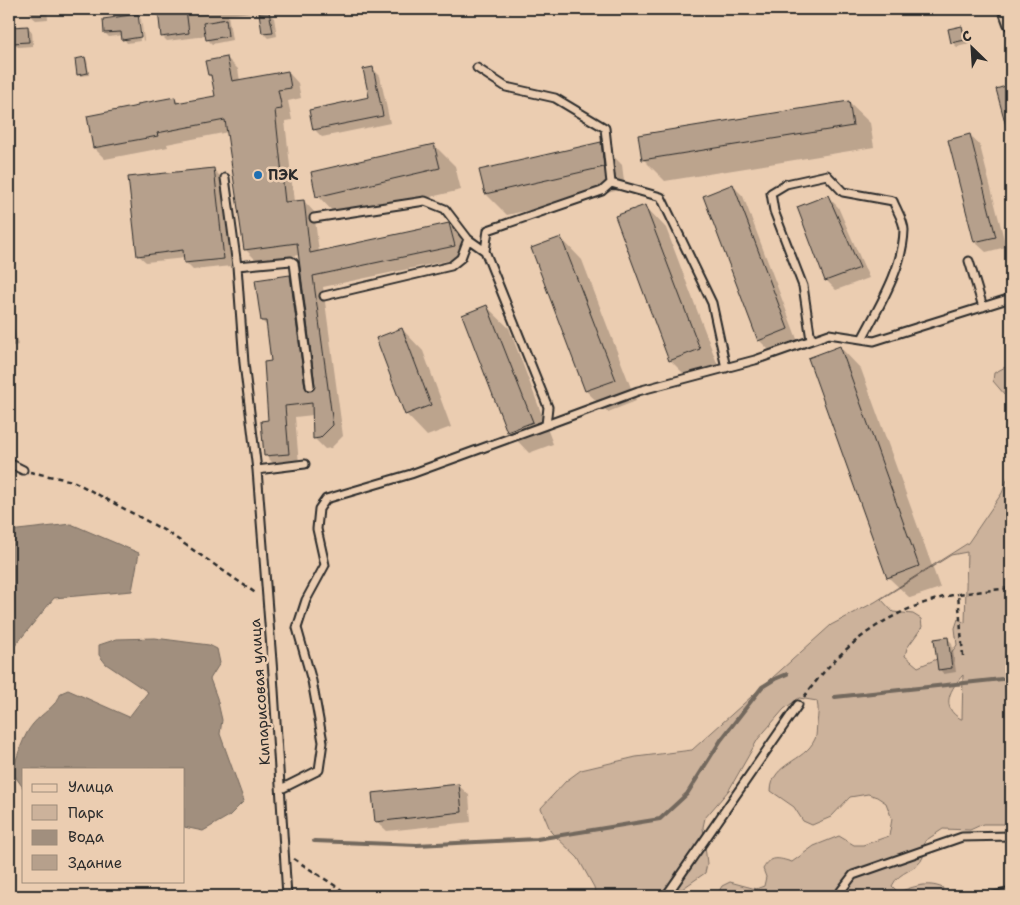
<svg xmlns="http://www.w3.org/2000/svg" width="1020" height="905" font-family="'Shantell Sans',sans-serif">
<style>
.green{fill:#ccb29b;stroke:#7c6e63;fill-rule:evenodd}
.water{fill:#a18f7e;stroke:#72675d}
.shadow{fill:#0003;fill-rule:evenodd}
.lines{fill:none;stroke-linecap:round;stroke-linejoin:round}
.stream{stroke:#72675d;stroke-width:4}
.building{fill:#b6a08c;stroke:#2b2b2b}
.service-casing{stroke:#2b2b2b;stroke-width:11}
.minor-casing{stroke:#2b2b2b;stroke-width:18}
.path{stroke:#2b2b2b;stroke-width:2.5;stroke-dasharray:5 4;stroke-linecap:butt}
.service{stroke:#ebcdb1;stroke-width:7}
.minor{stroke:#ebcdb1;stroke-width:14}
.poi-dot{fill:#1f6fb2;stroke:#ebcdb1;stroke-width:2}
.labels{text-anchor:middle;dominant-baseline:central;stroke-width:5;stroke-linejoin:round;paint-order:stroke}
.poi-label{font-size:15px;font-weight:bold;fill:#2b2b2b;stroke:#ebcdb1;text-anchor:start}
.street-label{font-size:15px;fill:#2b2b2b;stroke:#ebcdb1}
</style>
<rect width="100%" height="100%" fill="#ebcdb1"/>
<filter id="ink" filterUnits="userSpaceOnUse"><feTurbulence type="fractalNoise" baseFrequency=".02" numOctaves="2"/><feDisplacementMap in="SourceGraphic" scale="10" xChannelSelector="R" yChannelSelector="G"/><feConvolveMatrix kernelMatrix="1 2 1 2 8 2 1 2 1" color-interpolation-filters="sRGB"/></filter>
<g filter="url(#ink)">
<path class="green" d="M1011,364V402L993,381L994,373Z
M1011,470V824H983L970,830L943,829L925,841C924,846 924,852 923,857C918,871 899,870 892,886L898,892C914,887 926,881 943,888L941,896H716L722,886L730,882L756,889L764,886L766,877L763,869C771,855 778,858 792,862L814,846L839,836L854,845H863L889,836L892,819L886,803L877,797L868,794L850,797L831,817L812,825L803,821L794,807L771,791C772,762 804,763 815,739C817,735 816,729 817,724C818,715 819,710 817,701L799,698L784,709L758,739L729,790L705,818L703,827L707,864L705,873L682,889H665L658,896H596L594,887L578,858L551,832L541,808L566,781L581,770L636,757L692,750L831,625L875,602L968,543L1002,493ZM967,552L965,623L958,619L955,628L957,645L951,653L918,667L905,656L907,648L922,627L921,619L913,614L893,612L881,599L951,555ZM963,675L962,719H961C939,707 951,688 963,675Z"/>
<path class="water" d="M71,524L139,553L132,591L54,598L9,653V531Z
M155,638L209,645L217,649L220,663L210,679L217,698L222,720L220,734L244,801L229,816L203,831L184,827V769H24V789L12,772C17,758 23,735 33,724C42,713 56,707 61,693L68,690L129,717L148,692L106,664L99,655V645L117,639Z"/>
<path class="shadow" d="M30,9H47L48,19L36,20L31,16Z
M71,9H92V14L76,15Z
M114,9H128L129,17L137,15L141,19L144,40L143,41L140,18H137L140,41L127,43L124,39L123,35L109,37L105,33L115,19Z
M179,9H259V11L228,15L232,40L212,44L207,39L206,36L167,41L163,37L159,12Z
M500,9H519V10L504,13Z
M269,13L274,18L277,36L268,38L263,33Z
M28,27L32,32L33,46L18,47L13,43Z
M961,27L966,32L969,44L957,47L952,42Z
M85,58L87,60L89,75L80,76L78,74Z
M227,58L238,69L240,81L288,72L298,83L301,98L288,101L292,120L285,121L294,202L304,201L314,212L319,252L449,225L460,235L465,257L323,287L343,436L331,448L325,449L314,438L313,415L295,417L299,464L276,466L265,455L270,422L273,362L268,327L262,321L290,276L301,287L314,391L317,386L300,255L256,260L245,249L228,132L167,144L168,147L105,159L94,148L174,98L180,104L217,97L213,79L209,75ZM290,287H293L307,393H304Z
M372,68L380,76L390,123L322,137L315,130L311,111L370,98Z
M1009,87L1011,89V139L997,90Z
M848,102L870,123L874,147L665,181L643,159Z
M970,135L980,146L1006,247L986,252L975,242Z
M601,143L622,165L625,189L507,215L486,194Z
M434,145L455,166L461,190L339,218L318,196Z
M213,169L221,177L231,266L193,270L185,262V258L146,262L138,255Z
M733,186L743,196L797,339L769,350L759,340Z
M828,197L838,207L869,278L836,290L826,280Z
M645,206L666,228L720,371L692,382L670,360Z
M561,238L582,260L636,401L608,412L586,391L533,249Z
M9,306L18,345L9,347Z
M487,307L509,328L553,444L529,453L508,431Z
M1011,307V328L1004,310Z
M402,329L423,351L451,427L427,436L406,414Z
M840,347L861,369L940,588L910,598L888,577Z
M948,639L952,643L956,672L944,674L939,669Z
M458,785L469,795L471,822L387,831L376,821Z"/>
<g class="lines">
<path class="stream" d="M835,697L1011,678
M314,841L417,845L537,839L660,819L687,794L721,740L762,687L775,679L787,674"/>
</g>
<path class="building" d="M170,9H186L189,33L161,37L158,10Z
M269,12L273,32L262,33L259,13Z
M138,14L141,37L122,40L121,32L104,33L103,19Z
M226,19L228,36L206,40L203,23Z
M28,26L29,42L12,43L11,27Z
M962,26L965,40L951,43L948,29Z
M85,57L88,73L77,75L75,59Z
M227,57L232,81L288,71L291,88L278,90L282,109L275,110L285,202L304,200L310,253L449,223L455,246L313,276L333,425L320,438L313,439L312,403L285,406L289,454L264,456L261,421L268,420L264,362L271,361L266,321H261L255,280L290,275L305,387L308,391L313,390L315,385L297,243L244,250L225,120L157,133L158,136L93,148L87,116L138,106V104L175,97L176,103L215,96L211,75H208L205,61Z
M373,67L383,116L313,130L309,110L369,97L363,69Z
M1009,85L1011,91V132L1008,133L996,89Z
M849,101L853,126L642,160L638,135Z
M970,134L996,237L974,242L948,140Z
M601,142L604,167L485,194L479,170Z
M434,144L440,168L316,197L311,172Z
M214,168L224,259L184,263L183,250L137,256L128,177Z
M733,184L788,329L758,341L703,196Z
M828,195L860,268L825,281L797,207Z
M645,205L700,349L669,361L615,216Z
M561,237L616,380L585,391L531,248Z
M487,305L533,422L507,432L462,315Z
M402,328L431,405L405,415L376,338Z
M840,346L919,566L887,578L808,358Z
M948,637L952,668L938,670L934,639Z
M459,784L462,812L375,822L372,793Z"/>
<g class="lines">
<g class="service-casing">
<path id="service" d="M225,178L237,266L244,363L257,470L273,674L287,896
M611,183L661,197L712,303L726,368
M314,218L425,201L445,209L468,239L485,251
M969,261L983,307
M237,266L291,261L294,263L310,386
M324,296L451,266L461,258L468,239
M811,340L803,286L774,211L771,193L786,184L827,175L843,192L893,201C896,209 904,221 904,230C903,269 879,306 862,339
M546,425L638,391L755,360L829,334L874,341L1011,298
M9,463L23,470
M257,470L305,464
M281,789L319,770L323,742L312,681L297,628L306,600L325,565L317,529L319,509L326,499L411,474L546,425L548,407L485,251L488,230L602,191L611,183L605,128L555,98L506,87L477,68
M666,896L798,705
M837,896L853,875L962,837L1011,836
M993,896L1011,892"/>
</g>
<g class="minor-casing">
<path id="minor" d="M1006,9L1011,23"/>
</g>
<path class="path" d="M30,472L73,481L167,532L257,594
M963,656L958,594L1011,588
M804,697C843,643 891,607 958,594
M294,859L351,896"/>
<use href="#service" class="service"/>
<use href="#minor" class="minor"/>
</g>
</g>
<circle class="poi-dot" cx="258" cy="175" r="5"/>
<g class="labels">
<g class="poi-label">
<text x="268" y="175">ПЭК</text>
</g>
<g class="street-label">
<text transform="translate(260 692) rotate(-94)">Кипарисовая улица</text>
</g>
</g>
<rect width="1020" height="905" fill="none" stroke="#ebcdb1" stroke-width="30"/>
<rect x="15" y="15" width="990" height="875" fill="none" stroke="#2b2b2b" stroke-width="2" filter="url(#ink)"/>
<rect x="22" y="768" width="162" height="115" fill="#ebcdb1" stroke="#9e8c7b"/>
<rect x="32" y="784" width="25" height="8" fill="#ebcdb1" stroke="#9e8c7b"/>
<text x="68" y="792" font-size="15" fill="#2b2b2b">Улица</text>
<rect x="32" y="805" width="25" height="15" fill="#ccb29b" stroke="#9e8c7b"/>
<text x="68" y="818" font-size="15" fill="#2b2b2b">Парк</text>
<rect x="32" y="830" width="25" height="15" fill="#a18f7e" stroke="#9e8c7b"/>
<text x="68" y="842" font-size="15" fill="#2b2b2b">Вода</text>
<rect x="32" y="855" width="25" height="15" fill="#b6a08c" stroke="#9e8c7b"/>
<text x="68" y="868" font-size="15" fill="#2b2b2b">Здание</text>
<g transform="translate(972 48) rotate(335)" stroke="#ebcdb1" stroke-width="4" paint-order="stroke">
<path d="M0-4L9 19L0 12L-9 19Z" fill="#2b2b2b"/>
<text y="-8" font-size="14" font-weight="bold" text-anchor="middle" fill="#2b2b2b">С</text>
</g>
</svg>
